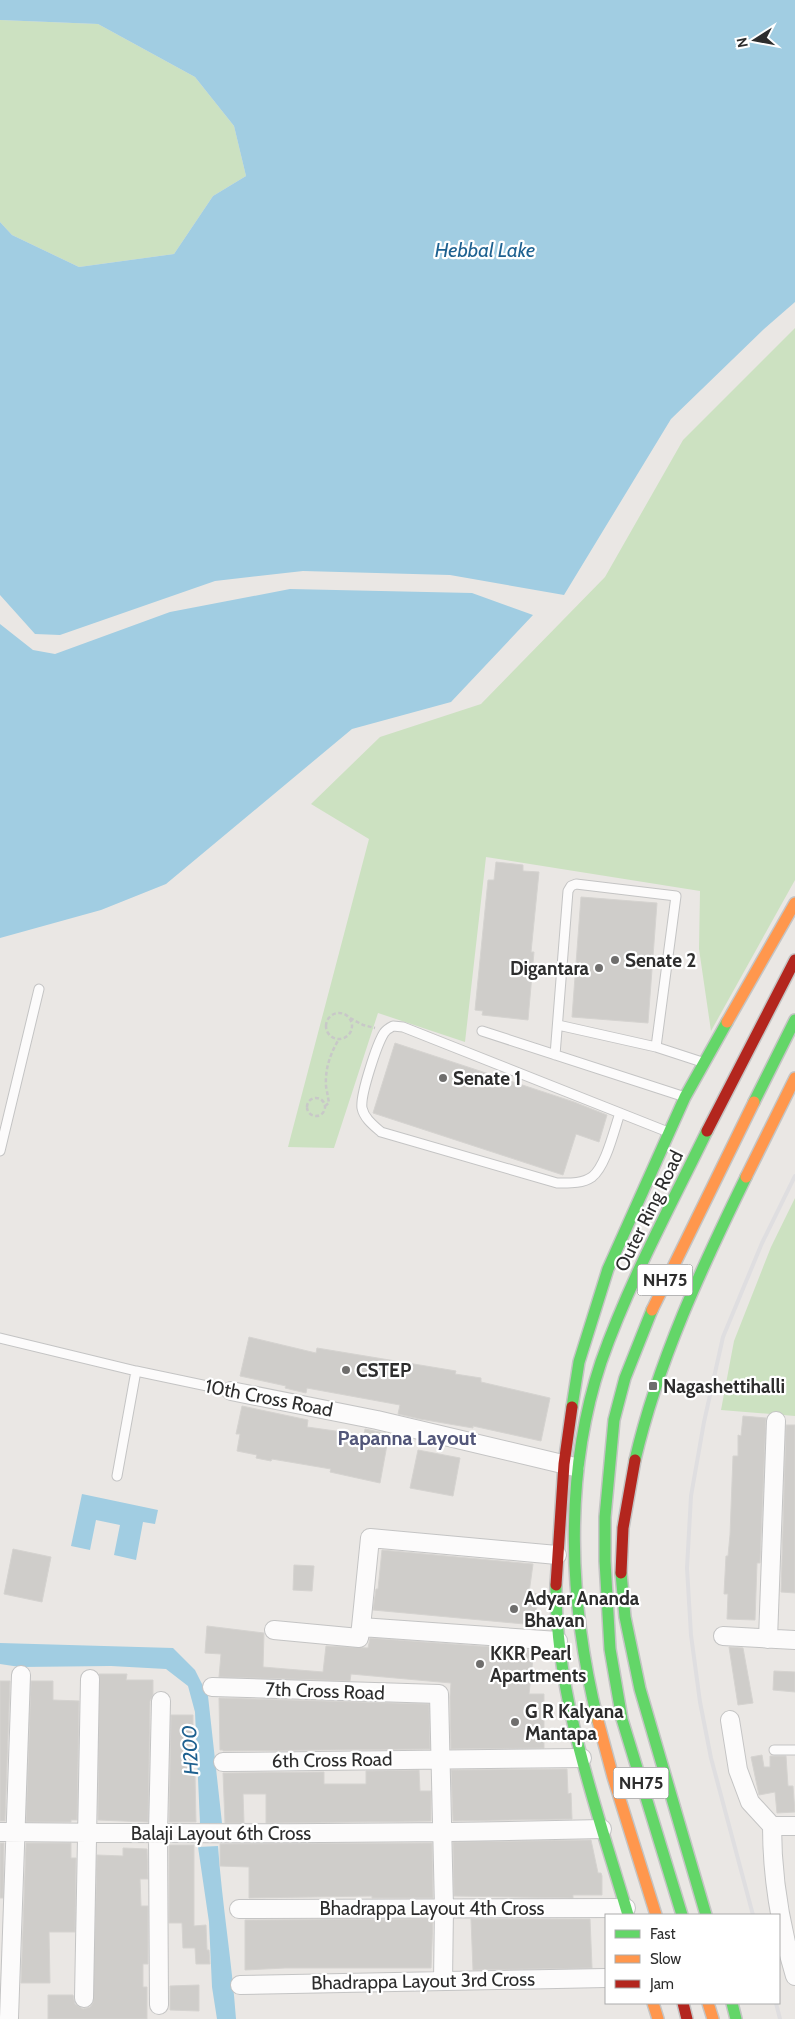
<svg xmlns="http://www.w3.org/2000/svg" width="795" height="2019" font-family="Cabin,sans-serif">
<style>
.green{fill:#cce1c1}
.water{fill:#a1cde2}
.building{fill:#cfcdca;stroke:#d5d3d0}
.lines{fill:none;stroke-linecap:round;stroke-linejoin:round}
.lane-casing{stroke:#c4c4c4;stroke-width:11}
.street-casing{stroke:#c4c4c4;stroke-width:20}
.fast-casing{stroke:#c4c4c4;stroke-width:14}
.slow-casing{stroke:#c4c4c4;stroke-width:14}
.jam-casing{stroke:#c4c4c4;stroke-width:14}
.path{stroke:#c8c8c8;stroke-width:2.5;stroke-dasharray:4 2.5;stroke-linecap:butt}
.lane{stroke:#fcfbfb;stroke-width:9}
.street{stroke:#fcfbfb;stroke-width:18}
.fast{stroke:#63d668;stroke-width:11}
.slow{stroke:#ff974d;stroke-width:11}
.jam{stroke:#b3261e;stroke-width:11}
.rail{stroke:#dfdee0;stroke-width:4}
.poi-dot{fill:#6f6e6d;stroke:#fff;stroke-width:2}
.labels{text-anchor:middle;dominant-baseline:central;stroke-width:4.5;stroke-linejoin:round;paint-order:stroke}
.shield{fill:#fff;stroke:#6c6c6c;stroke-width:1}
.shield-label{font-size:18px;font-weight:bold;fill:#2d2d2d}
.poi-label{font-size:19px;font-weight:bold;fill:#2d2d2d;stroke:#fff;text-anchor:start}
.street-label{font-size:19px;fill:#2d2d2d;stroke:#fff}
.water-label{font-size:20px;font-style:italic;fill:#1e6190;stroke:#fff}
.neighbourhood-label{font-size:20px;font-weight:bold;fill:#525679;stroke:#fff}
</style>
<rect width="100%" height="100%" fill="#eae7e4"/>
<path class="green" d="M0,20L98,24L195,77L234,126L246,176L213,196L174,254L79,267L12,235L0,222Z
M795,328V880L711,1031L699,949L700,891L486,857L465,1042L378,1013L334,1148L288,1147L369,839L311,804L380,737L481,704L605,577L683,440Z
M795,1198V1416L721,1410L734,1341L771,1247Z"/>
<path class="water" d="M0,0H795V302L764,329L671,419L564,595L450,575L303,571L215,581L60,635L35,634L0,595V222L12,235L79,267L174,254L213,196L246,176L234,126L195,77L98,24L0,20Z
M290,589L472,593L533,615L451,702L352,729L166,884L101,910L0,938V624L33,650L55,654L170,612Z
M82,1494L158,1510L155,1524L143,1522L136,1560L114,1555L120,1525L96,1520L90,1550L71,1546Z
M0,1643L173,1648L195,1670L208,1696L222,1823H200L195,1712L188,1686L166,1669L111,1666L20,1667L0,1664Z
M218,1846C222,1904 232,1961 236,2019H217L212,1987L209,1922L198,1847Z"/>
<path class="building" d="M496,862L523,865V871L539,872L531,952H534L528,1020L482,1015L483,1011L475,1010L488,880H494Z
M581,897L657,903L648,1023L572,1017Z
M395,1043L574,1102L607,1115L599,1142L576,1134L563,1175L373,1113Z
M249,1337L316,1353L317,1348L456,1371L455,1374L481,1378V1382L550,1398L541,1441L473,1426V1428L420,1419L398,1414L400,1405L307,1388L306,1393L285,1388L286,1386L240,1376Z
M242,1406L308,1420L307,1427L364,1435L365,1429L389,1434L380,1483L330,1472L331,1469L272,1459L271,1461L256,1458L257,1455L237,1451L240,1434H236Z
M743,1416L766,1418L760,1563H757L755,1620L727,1619L728,1594H724L726,1556H728L730,1535L733,1456H738V1435L741,1436Z
M786,1425H795V1593L781,1592Z
M418,1450L460,1458L453,1496L410,1488Z
M13,1549L51,1557L42,1602L4,1594Z
M382,1550L533,1564L529,1593L538,1594L535,1625L373,1610L376,1589H378Z
M294,1565L314,1566L312,1591L293,1590Z
M207,1626L264,1633L263,1667L286,1669L323,1672L326,1646L368,1648L370,1638L534,1650L529,1694H544V1748L451,1749L450,1697L451,1683L351,1674L350,1681L219,1677L221,1654L205,1653Z
M729,1647L743,1648L753,1703L738,1705Z
M774,1671L795,1672V1692L773,1690Z
M99,1674H127L126,1680H153V1695L150,1701L148,1822L98,1820Z
M0,1681H10L5,1821H0Z
M31,1681H53V1700L79,1701L77,1820H71V1822H26Z
M219,1698L429,1704L430,1749L223,1751V1750H220Z
M171,1715H193V1774H195L196,1822H169Z
M762,1755L764,1767H770V1756H786L788,1786H793L795,1812L777,1813L775,1792L759,1795L751,1757Z
M567,1769L568,1794L571,1793L572,1819L453,1821L451,1770Z
M419,1770L420,1791H431V1821L266,1823V1794H243L244,1823H225L223,1773L324,1772V1784H366V1771Z
M591,1840L598,1873H601L602,1876V1895H573V1898L454,1896L453,1842Z
M0,1843H4L3,1898H0Z
M26,1843H71V1858H76L75,1932H49L50,1983H21Z
M432,1843L433,1898H372V1896L249,1898V1867L220,1866V1844Z
M169,1845H194V1926L206,1925L207,1950H209L210,1964H196L195,1948H183L182,1923H169Z
M123,1848L147,1849L148,1879H140L141,1906H148V1964H143V1987H147V2019H48V1995H73L75,2004L83,2009L90,2007L93,2003L97,1855L123,1856Z
M433,1919L431,1968H285L245,1970V1920Z
M471,1919H590L592,1968L473,1970Z
M199,1985V2011L170,2010V1986Z"/>
<g class="lines">
<g class="lane-casing">
<path id="lane" d="M558,1025L656,1047
M482,1031L682,1096
M555,1055L568,891L571,886L576,884L676,896L656,1047L702,1062
M620,1113C614,1130 606,1166 592,1177C582,1184 568,1183 557,1183L381,1132C373,1125 364,1118 362,1108C360,1095 377,1044 384,1033C386,1030 389,1028 393,1026L403,1027L668,1132
M0,1151L39,989
M0,1338L136,1371
M117,1476L136,1371L231,1391
M774,1750H795"/>
</g>
<g class="street-casing">
<path id="street" d="M231,1391L377,1420L575,1467
M557,1555L370,1538L361,1627L558,1641
M274,1630L359,1638L361,1627
M723,1636L795,1640
M768,1639L776,1421
M212,1687L439,1694L444,1908L443,1981
M730,1720L738,1770L750,1802L772,1826C772,1878 780,1926 795,1976
M223,1762L582,1758
M772,1826H795
M0,1832C201,1834 402,1834 602,1829
M239,1909L626,1908
M240,1985L606,1978
M84,1998L90,1679
M159,2005L158,1834L161,1701
M9,2018L21,1675"/>
</g>
<g class="fast-casing">
<path id="fast" d="M754,1102L795,1020
M652,1310L625,1378L614,1420L605,1517V1561L610,1649L622,1719L682,1915
M572,1407L579,1362L608,1269L685,1097L727,1022
M635,1460C658,1361 702,1267 746,1177
M621,1573L625,1617L640,1689L706,1915
M556,1585C555,1695 597,1810 628,1915
M598,1721C569,1605 563,1476 601,1362C629,1282 670,1207 707,1131
M732,2003L736,2019"/>
</g>
<g class="slow-casing">
<path id="slow" d="M727,1022L795,903
M746,1177L795,1078
M652,1310L754,1102
M598,1721L613,1777L656,1915
M653,2003L658,2019
M708,2003L713,2019"/>
</g>
<g class="jam-casing">
<path id="jam" d="M707,1131L795,960
M621,1573L623,1528L635,1460
M556,1585L564,1464L572,1407
M683,2003L687,2019"/>
</g>
<path class="path" d="M326 1026a13 13 0 1 1 26 0a13 13 0 1 1-26 0Z
M350,1018L363,1025L375,1028
M307 1107a9 9 0 1 1 18 0a9 9 0 1 1-18 0Z
M325,1106L329,1103C328,1097 327,1092 326,1086C325,1069 330,1054 339,1039"/>
<use href="#lane" class="lane"/>
<use href="#street" class="street"/>
<use href="#fast" class="fast"/>
<use href="#slow" class="slow"/>
<use href="#jam" class="jam"/>
<path class="rail" d="M753,1915L711,1758L700,1702L691,1635L687,1568L691,1496L704,1422L723,1337L762,1243L795,1176
M776,2003L780,2019"/>
</g>
<g class="poi-dot">
<circle cx="615" cy="960" r="5"/>
<circle cx="599" cy="968" r="5"/>
<circle cx="443" cy="1078" r="5"/>
<circle cx="346" cy="1370" r="5"/>
<rect x="648" y="1381" width="10" height="10" rx="2.5"/>
<circle cx="514" cy="1609" r="5"/>
<circle cx="480" cy="1664" r="5"/>
<circle cx="515" cy="1722" r="5"/>
</g>
<g class="labels">
<g class="shield">
<rect x="637.5" y="1264.5" width="55" height="31" rx="4"/>
<rect x="613.5" y="1767.5" width="55" height="31" rx="4"/>
</g>
<g class="shield-label">
<text x="665" y="1280">NH75</text>
<text x="641" y="1783">NH75</text>
</g>
<g class="poi-label">
<text x="625" y="960">Senate 2</text>
<text x="589" y="968" text-anchor="end">Digantara</text>
<text x="453" y="1078">Senate 1</text>
<text x="356" y="1370">CSTEP</text>
<text x="663" y="1386">Nagashettihalli</text>
<text x="524" y="1598">Adyar Ananda<tspan x="524" dy="22">Bhavan</tspan></text>
<text x="490" y="1653">KKR Pearl<tspan x="490" dy="22">Apartments</tspan></text>
<text x="525" y="1711">G R Kalyana<tspan x="525" dy="22">Mantapa</tspan></text>
</g>
<g class="street-label">
<text transform="translate(649 1211) rotate(-64)">Outer Ring Road</text>
<text transform="translate(269 1398) rotate(11)">10th Cross Road</text>
<text transform="translate(325 1691) rotate(2)">7th Cross Road</text>
<text transform="translate(332 1760) rotate(-1)">6th Cross Road</text>
<text x="221" y="1833">Balaji Layout 6th Cross</text>
<text x="432" y="1908">Bhadrappa Layout 4th Cross</text>
<text transform="translate(423 1981) rotate(-1)">Bhadrappa Layout 3rd Cross</text>
</g>
<g class="water-label">
<text x="485" y="250">Hebbal Lake</text>
<text transform="translate(190 1750) rotate(-93)">H200</text>
</g>
<g class="neighbourhood-label">
<text x="407" y="1438">Papanna Layout</text>
</g>
</g>
<rect x="605" y="1914" width="175" height="90" fill="#ffffff" stroke="#ababab"/>
<rect x="615" y="1930" width="25" height="8" fill="#63d668" stroke="#ababab"/>
<text x="650" y="1939" font-size="15" fill="#2d2d2d">Fast</text>
<rect x="615" y="1955" width="25" height="8" fill="#ff974d" stroke="#ababab"/>
<text x="650" y="1964" font-size="15" fill="#2d2d2d">Slow</text>
<rect x="615" y="1980" width="25" height="8" fill="#b3261e" stroke="#ababab"/>
<text x="650" y="1989" font-size="15" fill="#2d2d2d">Jam</text>
<g transform="translate(755 40) rotate(259)" stroke="#ffffff" stroke-width="4" paint-order="stroke">
<path d="M0-4L9 19L0 12L-9 19Z" fill="#2d2d2d"/>
<text y="-8" font-size="14" font-weight="bold" text-anchor="middle" fill="#2d2d2d">N</text>
</g>
</svg>
